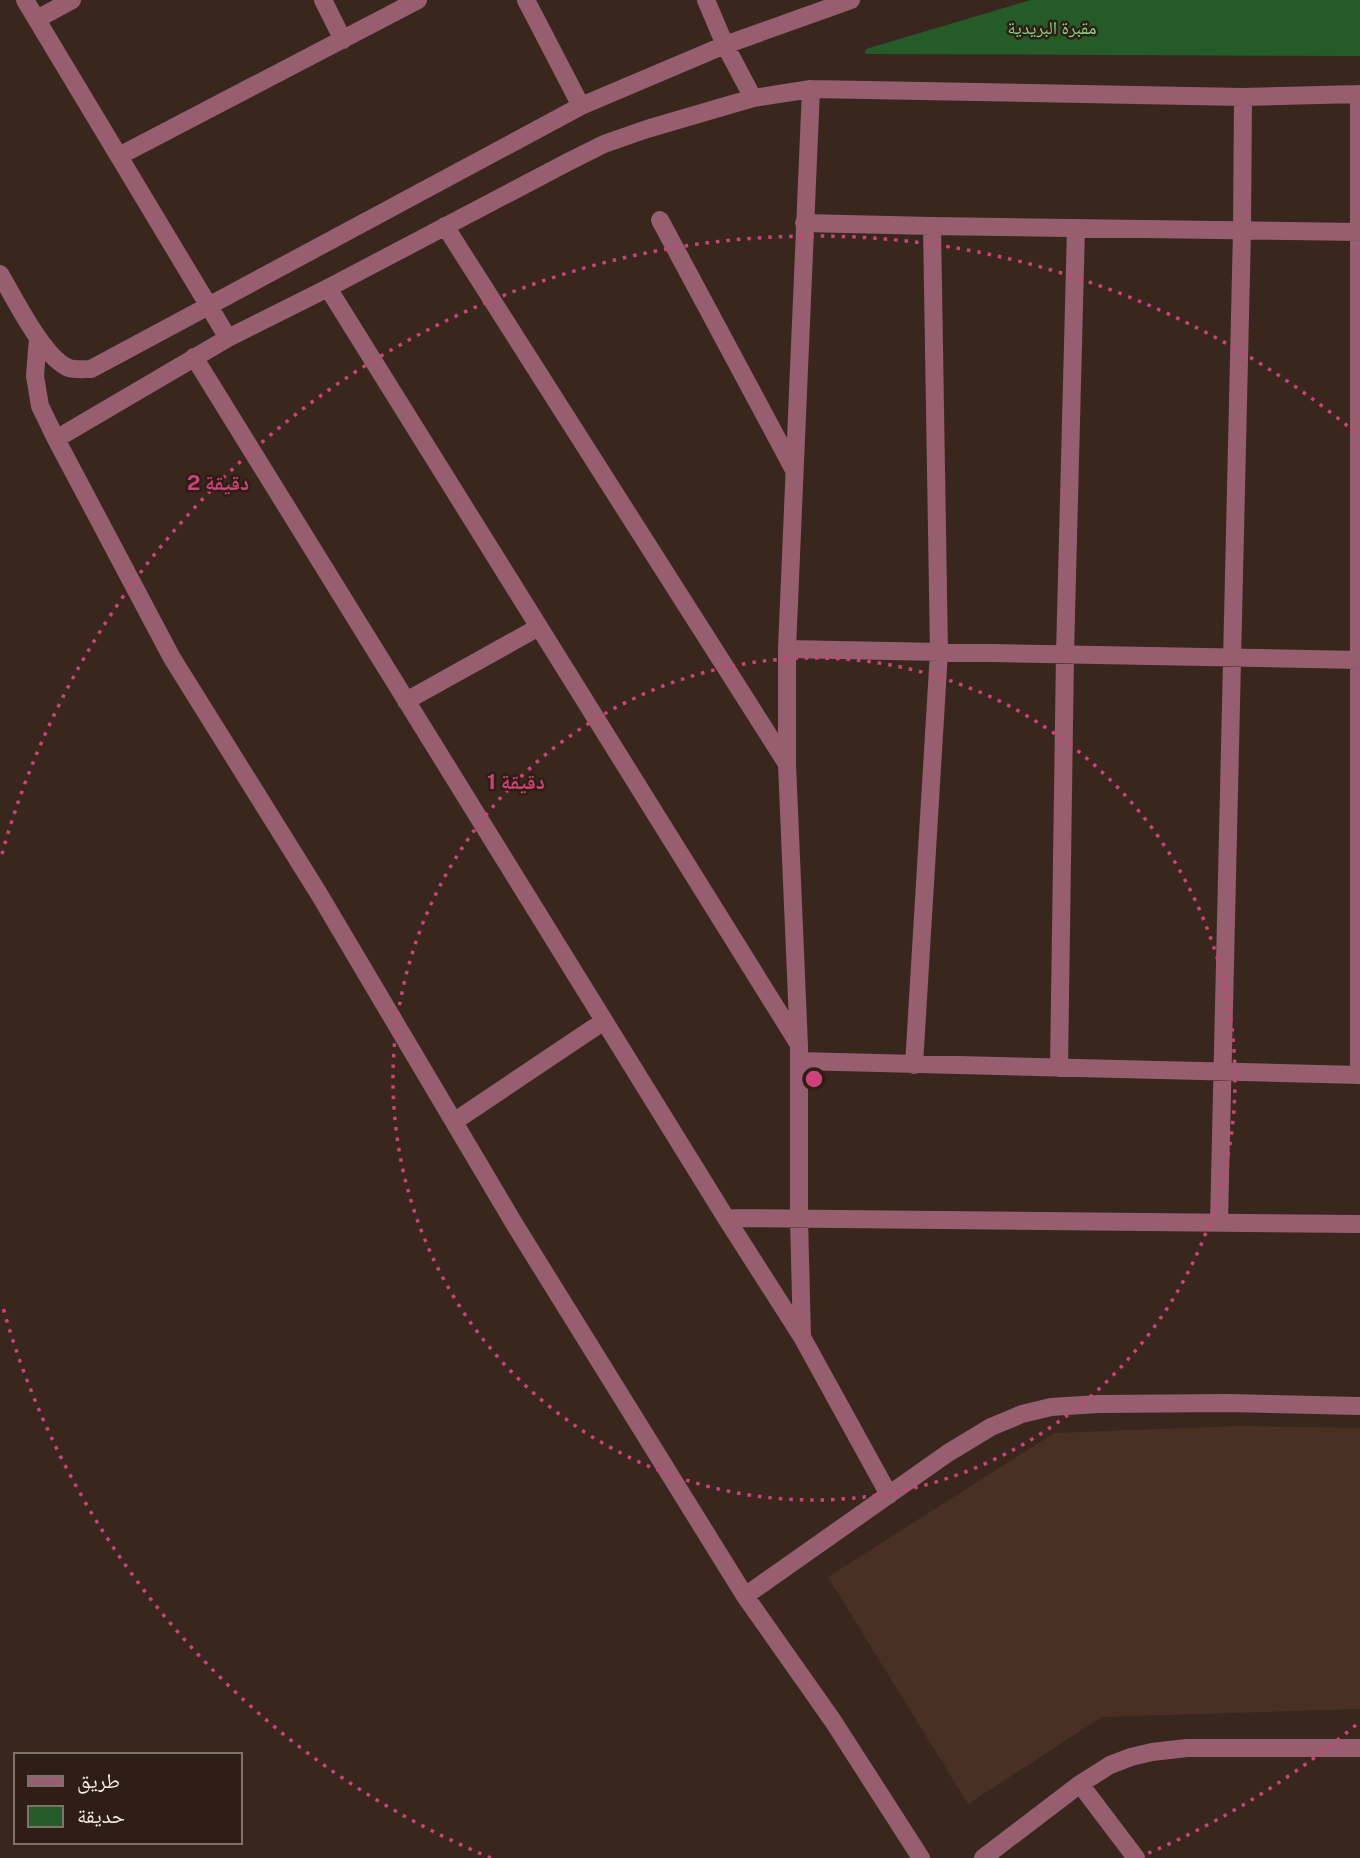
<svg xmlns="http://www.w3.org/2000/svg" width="1360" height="1858" font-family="'Public Sans','Noto Naskh Arabic',sans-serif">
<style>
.built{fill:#483024}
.green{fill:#255b29}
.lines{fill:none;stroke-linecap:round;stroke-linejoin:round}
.minor{stroke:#965e6e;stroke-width:18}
.ring{fill:none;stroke:#cd4377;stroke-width:3.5;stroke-dasharray:3.5 7}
.labels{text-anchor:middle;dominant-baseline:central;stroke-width:5;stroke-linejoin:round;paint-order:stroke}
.park-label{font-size:18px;fill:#84d887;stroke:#2f1e15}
.centre{fill:#cd4377;stroke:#2f1e15;stroke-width:3.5}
.ring-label{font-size:21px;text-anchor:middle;font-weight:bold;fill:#cd4377;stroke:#2f1e15;stroke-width:5;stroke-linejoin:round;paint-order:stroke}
</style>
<rect width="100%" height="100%" fill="#39271e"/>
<path class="built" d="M1240,1426L1360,1428V1709L1102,1717L968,1804L828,1577L1054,1433Z"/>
<path class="green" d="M1031,0H1360V56L865,54L866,49Z"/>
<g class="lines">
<path class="minor" d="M25,0L228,338
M323,0L343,40
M526,0L581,106
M706,0L725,45L753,98
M37,19L72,0
M1359,94V1075
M119,156L418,0
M660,220L794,470
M804,223L932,226L1360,232
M445,226L787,764
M0,274C14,297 44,359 69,368C75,370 84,369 91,369L581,106L725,45L851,0
M328,288L798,1043
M38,338L35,376L40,406L56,439L172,658L319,894L515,1225L745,1596L833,1721L921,1858
M194,357L726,1218L802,1337L889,1495
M56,439L228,338L328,288L568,162L604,144L647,129L753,98L811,89L1243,97L1360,94
M787,649L1360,660
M406,701L539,627
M799,1061L1360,1075
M914,1065L939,652L932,226
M1059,1068L1065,654L1076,228
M455,1121L604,1021
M726,1218L1360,1224
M1219,1222L1242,230L1243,97
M802,1337L799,1219V1046L787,764V649L811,89
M745,1596L948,1453L991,1427L1022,1414L1051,1407L1098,1404L1228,1403L1360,1406
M1080,1784L1136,1858
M983,1858L1080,1784L1110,1765L1131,1757L1152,1752L1187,1748H1360"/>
</g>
<g class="ring">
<circle cx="814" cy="1079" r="421"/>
<path d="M1356 1725A843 843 0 0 1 1137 1858M491 1858A843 843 0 0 1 2 1304M2 854A843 843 0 0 1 1356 433"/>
</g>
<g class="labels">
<g class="park-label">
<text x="1052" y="27">مقبرة البريدية</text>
</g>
</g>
<circle cx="814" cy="1079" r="10" class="centre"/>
<g class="ring-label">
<text x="218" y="490">2 دقيقة</text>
<text x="516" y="789">1 دقيقة</text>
</g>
<rect x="14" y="1753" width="228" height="91" fill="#2f1e15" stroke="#807169" stroke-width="2"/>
<rect x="28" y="1776" width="35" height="10" fill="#965e6e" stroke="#807169" stroke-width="2"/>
<text x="77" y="1788" font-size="21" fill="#faeee7">طريق</text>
<rect x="28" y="1806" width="35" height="21" fill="#255b29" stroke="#807169" stroke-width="2"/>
<text x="77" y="1823" font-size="21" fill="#faeee7">حديقة</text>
</svg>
